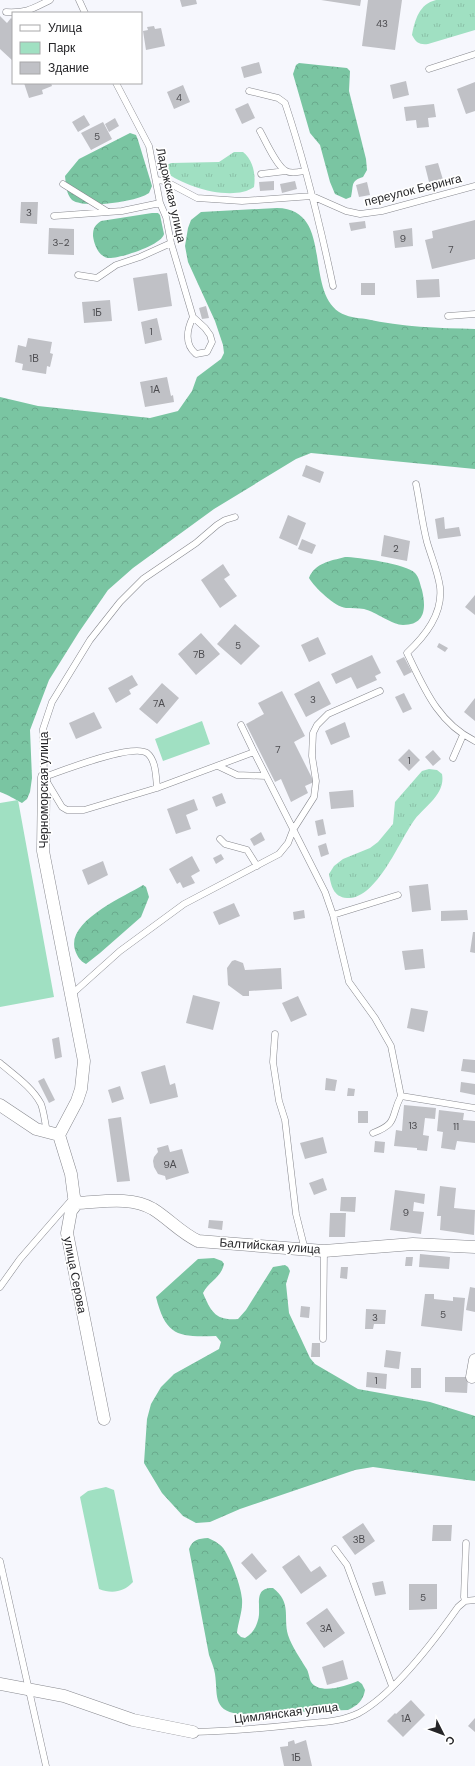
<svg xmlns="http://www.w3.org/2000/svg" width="475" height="1766" font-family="'DM Sans',sans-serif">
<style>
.grass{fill:url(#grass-tufts)}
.forest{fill:url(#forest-crowns)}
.park{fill:#a0e0c2}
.building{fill:#c0c1c6}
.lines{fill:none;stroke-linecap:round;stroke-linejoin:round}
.lane-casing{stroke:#87888e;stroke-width:7}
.street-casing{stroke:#87888e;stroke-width:13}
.lane{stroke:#fff;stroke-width:6}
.street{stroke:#fff;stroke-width:12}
.labels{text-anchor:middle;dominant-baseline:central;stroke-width:3.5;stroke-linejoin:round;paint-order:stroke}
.number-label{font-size:10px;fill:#4c4c50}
.street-label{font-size:12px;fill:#252528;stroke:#fff}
</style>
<defs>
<pattern id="grass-tufts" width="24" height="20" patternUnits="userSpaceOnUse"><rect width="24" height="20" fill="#a0e0c2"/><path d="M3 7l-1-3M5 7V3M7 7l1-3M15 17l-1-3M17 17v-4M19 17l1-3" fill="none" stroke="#8ac0a7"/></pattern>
<pattern id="forest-crowns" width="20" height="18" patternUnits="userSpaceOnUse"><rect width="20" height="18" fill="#7ac5a2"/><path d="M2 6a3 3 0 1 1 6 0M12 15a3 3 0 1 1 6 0" fill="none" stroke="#69a98c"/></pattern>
</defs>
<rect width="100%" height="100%" fill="#f6f7fd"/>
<path class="grass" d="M436,0H475V30L428,44C420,45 416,43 412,35C415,20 419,4 436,0Z
M234,152H243C253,160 256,174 254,187C233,202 184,187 166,172L167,165L171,163L219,162Z
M429,769L437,770L442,774C446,795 423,807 413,822C399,842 376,900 347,898C333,897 331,885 329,874L334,866L343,859L370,848L378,842L393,824L395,802L422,771Z"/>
<path class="forest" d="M299,63L347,68L350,71L349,91L366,159L367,170L363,177C350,181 354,185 351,197L346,199L335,194L330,182L320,145L310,133L293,74L296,65Z
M130,133L136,135L138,140L152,186L149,193C137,202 84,209 72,200C66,194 66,184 65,176L79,159Z
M277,208C334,209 304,288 339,312C347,317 357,318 366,319C402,327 438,328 475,329V469L311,453L296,459L214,509L133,568L108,590L79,632L49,680L30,730L32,778L30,792L27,799L22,803C14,799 9,795 0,792V397L38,406L150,418L178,411L192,391L197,377L221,359L224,353L223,345L215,321L188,262L185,246L188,228L191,220L201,212Z
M152,213H158L160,215L164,234C162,245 119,259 108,258C98,256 94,244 93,236C93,228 95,225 101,221Z
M345,557C357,557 407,564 415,573C419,577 420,584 422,590C426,607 426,625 403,625C393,625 376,612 364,609C358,608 352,608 346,608C335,607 314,587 309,578C315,563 330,561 345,557Z
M143,885L146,887L149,897L141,917L100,953L86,964C80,961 77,956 75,950C66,921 124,897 143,885Z
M214,1258L222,1261L224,1264C221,1278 209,1281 203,1293C211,1312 216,1321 238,1319L246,1310L273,1267L285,1265L288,1267L290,1271L286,1284L289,1313L310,1358L315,1364L358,1389L430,1402L475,1416V1481L373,1467L355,1470L240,1509L210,1522L196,1523L183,1516L162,1493L144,1463L147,1419L151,1404L161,1387L174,1374L219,1349L221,1342L216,1336C179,1337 166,1337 156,1297L198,1259Z
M208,1538C215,1541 222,1545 225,1551C232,1563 241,1586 242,1599C243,1611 238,1622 237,1633L241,1637L245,1638C252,1634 256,1628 258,1620C262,1608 252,1587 273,1588C292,1603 283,1616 288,1635C292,1647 300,1658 306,1668C309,1672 309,1678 311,1682C320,1695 346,1686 358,1681L362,1684L365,1690C363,1701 358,1705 348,1710L238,1714C212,1710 218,1694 215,1674C214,1667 211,1661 209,1655L189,1549C193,1539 198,1539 208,1538Z"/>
<path class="park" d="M202,721L210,744L163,761L155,739Z
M18,800L54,997L0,1007V803Z
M106,1487L114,1490L133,1582C124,1592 112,1594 99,1589L80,1497L88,1491Z"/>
<path class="building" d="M180,0H196L197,4L182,7Z
M321,0H361L360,6Z
M368,0H402L395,50L362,46Z
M0,16L7,23L11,18L13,20V61L0,49Z
M154,26L155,29L161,28L165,46L146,50L143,31L148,30L147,27Z
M259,62L262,73L244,78L241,67Z
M406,81L409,95L393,99L390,85Z
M475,82V111L466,114L457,89Z
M24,83H51L52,86L42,90L43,94L29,98Z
M183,85L190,102L174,109L167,92Z
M248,103L255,118L242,124L235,109Z
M434,104L436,117L428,118L429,127L417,128L416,120L406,121L404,107Z
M84,115L90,125L78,132L72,122Z
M115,118L119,126L109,132L105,124Z
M103,122L112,139L91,150L81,133Z
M438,163L444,183L437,185L436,181L429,182L425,166Z
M274,181V190L260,191L259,182Z
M295,181L297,189L282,193L280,184Z
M367,182L370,195L359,197L356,185Z
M21,202H38L37,224L20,223Z
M475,220V259L432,269L425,240L433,238L432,231Z
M365,221L366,228L351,231L349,223Z
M49,228L74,229V255L48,254Z
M412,228L413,246L395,248L393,231Z
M167,273L172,306L138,311L133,278Z
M439,279L440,297L417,298L416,280Z
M361,283H375V295H361Z
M110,300L112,321L84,323L82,302Z
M206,306L209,318L202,319L199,308Z
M157,318L162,340L145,344L141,322Z
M28,338L52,342L50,353L53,354L50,367L47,366L46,374L22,370L23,364L15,362L18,345L26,347Z
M167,377L171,396L173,395L174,402L145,407L140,382Z
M306,465L324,472L320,483L302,476Z
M288,515L306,523L297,546L279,538Z
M444,517L445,529L459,527L461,536L438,539L435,519Z
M384,535L410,541L407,561L381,556Z
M302,539L316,545L312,554L298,549Z
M223,564L230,575L224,579L237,596L220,608L201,580Z
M475,595V615L465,607Z
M235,624L260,646L241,665L217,644Z
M201,633L220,654L196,675L178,654Z
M318,637L326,654L309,662L301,645Z
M439,643L448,648L445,652L437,647Z
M372,655L381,673L375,676L377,680L357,689L351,677L336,684L331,674Z
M404,657L412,672L404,676L396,661Z
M132,675L138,685L129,690L131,694L116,703L108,688Z
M319,681L331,704L306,717L294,694Z
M162,683L179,698L157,724L139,709Z
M282,691L305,736L294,742L314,782L305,786L308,793L291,802L281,779L275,782L246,724L264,714L258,703Z
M404,693L412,709L403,713L395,697Z
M475,698V721L464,712Z
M94,712L102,728L76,739L69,723Z
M345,722L350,737L331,745L325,731Z
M409,749L420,760L409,771L398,760Z
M433,750L441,759L433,766L425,757Z
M353,790L354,807L331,809L329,792Z
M222,793L226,803L216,807L212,797Z
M194,799L198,810L186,815L191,829L176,834L167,809Z
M323,819L326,834L318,836L315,821Z
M261,832L265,840L254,846L250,839Z
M326,843L329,854L321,857L318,846Z
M221,854L224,859L216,864L213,858Z
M192,856L200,871L191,876L195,883L183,888L180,882L177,884L169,869Z
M103,861L108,875L88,885L82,870Z
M428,884L431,910L412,912L409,886Z
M234,903L240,916L219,925L213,912Z
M304,910L305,918L294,920L293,912Z
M467,910L468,920L441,921V911Z
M473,932H475V953L470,952Z
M423,949L425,968L405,970L402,951Z
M235,960L243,963L245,970L281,968L282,989L249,991V996H243L228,985L227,968L232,961Z
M193,995L220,1002L213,1030L186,1023Z
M298,996L307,1015L291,1022L282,1003Z
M411,1008L428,1011L424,1032L407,1028Z
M59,1037L62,1057L55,1059L52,1039Z
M463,1059L475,1060V1073L461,1071Z
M165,1065L170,1085L175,1083L178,1097L150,1104L141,1072Z
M44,1078L55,1100L49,1103L38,1081Z
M326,1078L337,1080L335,1091L325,1090Z
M461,1082L475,1084V1095L460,1092Z
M120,1086L124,1099L112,1103L108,1090Z
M348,1088L355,1089L354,1096H347Z
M404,1105L436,1108L435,1119L425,1118L423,1135L429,1136L427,1151L417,1150V1148L394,1146L396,1130L402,1131Z
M439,1110L464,1113L463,1120L475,1121V1143L457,1141L455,1150L441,1148L443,1132L437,1131Z
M358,1111H368V1123H358Z
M121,1117L130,1181L117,1182L108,1119Z
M323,1137L327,1153L305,1159L300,1143Z
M375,1141L385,1142L384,1153L374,1152Z
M168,1145L170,1152L182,1149L189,1173L166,1180L165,1176L158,1174L154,1167L153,1161L154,1157L158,1152L157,1148Z
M323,1178L327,1190L314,1195L309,1183Z
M440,1186L456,1188L454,1208L475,1210L474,1235L440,1230L441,1216H437Z
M395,1190L425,1194L424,1204L414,1202L413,1211L424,1212L421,1234L390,1230Z
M341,1197H356L355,1212L340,1211Z
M330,1213H346L345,1237H329Z
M209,1220L223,1221L222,1230L208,1228Z
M420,1254L450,1257L449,1269L419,1267Z
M406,1257H413L412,1266H405Z
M341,1267H348L347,1279L340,1278Z
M470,1287L475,1288V1312L466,1310Z
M425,1294H434V1299L453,1301V1297L465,1298L462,1331L421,1326Z
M301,1306L310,1307L309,1318L300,1317Z
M366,1309L386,1310L385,1324H374L373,1329H365Z
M312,1343H320V1357H311Z
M386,1350L401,1352L399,1369L384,1367Z
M411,1368H421V1388H411Z
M367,1372L387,1374L386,1389L366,1387Z
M445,1377H468L467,1393L445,1392Z
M363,1523L375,1541L355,1555L342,1537Z
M433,1525H452L451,1541H432Z
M252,1553L267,1571L256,1580L241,1563Z
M299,1555L311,1572L320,1566L327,1576L301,1594L282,1567Z
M383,1581L386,1594L375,1596L372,1583Z
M409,1584H437V1609L409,1610Z
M327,1608L345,1633L324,1648L306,1623Z
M343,1660L348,1679L327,1685L322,1667Z
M411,1700L425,1715L403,1737L387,1721L395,1713L396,1714Z
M475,1718V1732L468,1726Z
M294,1740L295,1744L306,1740L312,1766H284L280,1747L288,1746V1742Z"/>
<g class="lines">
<g class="lane-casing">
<path id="lane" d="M79,0L85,13
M6,12C27,13 32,9 50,0
M429,69L475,54
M116,83L149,146L160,203L166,217L171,243L193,317L205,328L210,335L212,342L207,352L196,354C184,344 187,329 193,317
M249,91L278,98L285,103C305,163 320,224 333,286
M260,131C265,140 277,167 286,171C291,174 299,172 305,171
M261,174L286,171
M156,180L165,181L197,198L242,201L312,196L346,211L360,214L382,211L475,186
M63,184L108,212
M54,216L122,211L160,203
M78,275L97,278L116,265L140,257L171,243
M448,316L475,314
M416,484C420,503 422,523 427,542C431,556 438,572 440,587C443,614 425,636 407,653C424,688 438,723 475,741
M235,517L225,520L217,525L196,543L143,579L120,602L90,640L52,702L43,729L44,777L62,807L67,810H84L157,788L254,752
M241,725L254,752L325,892L333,915L349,982L375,1018L391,1046L401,1096L475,1108
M453,758L463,735
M218,766L237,775L266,776
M44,777C62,771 132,743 147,753C156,760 156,777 157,788
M220,839L225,844L247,850L257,866
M333,915L398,895
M72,994L120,951L184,904L279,854L288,843L293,830L314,797L316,781L312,756L313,733L317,725L328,714L380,691
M275,1034L273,1062L279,1101L285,1120L296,1214L305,1250
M0,1063C14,1075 32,1087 41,1104C44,1112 45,1123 47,1132
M373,1133C399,1123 390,1117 401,1096
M0,1287L20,1259L74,1197
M323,1339L324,1251
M335,1549L347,1565L392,1686
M0,1561L46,1766
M465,1601L464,1597L466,1543
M193,1732C230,1731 266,1728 302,1724C321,1722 341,1722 359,1713C395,1693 434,1641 458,1607L465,1601L475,1600"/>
</g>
<g class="street-casing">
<path id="street" d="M44,777L43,851L84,1061L81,1089L77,1101L59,1135
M0,1105L36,1129L59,1135
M59,1135L71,1174L74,1197L77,1203
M77,1203C101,1202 131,1196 153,1209C169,1219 181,1233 198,1241L324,1251L413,1244L475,1247
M77,1203L71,1211L67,1233L104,1419
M472,1377L475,1360
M0,1684L64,1696L133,1720L193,1732"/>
</g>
<use href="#lane" class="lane"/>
<use href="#street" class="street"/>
</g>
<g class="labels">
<g class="number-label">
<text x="382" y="23">43</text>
<text x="179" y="97">4</text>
<text x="97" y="136">5</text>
<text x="29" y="212">3</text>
<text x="403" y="238">9</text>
<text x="61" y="242">3-2</text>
<text x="451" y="249">7</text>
<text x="97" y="312">1Б</text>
<text x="151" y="331">1</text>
<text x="34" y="358">1В</text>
<text x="155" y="389">1А</text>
<text x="396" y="548">2</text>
<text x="238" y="645">5</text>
<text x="199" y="654">7В</text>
<text x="313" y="699">3</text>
<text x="159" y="703">7А</text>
<text x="278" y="749">7</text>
<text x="409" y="760">1</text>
<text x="413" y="1125">13</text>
<text x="456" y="1126">11</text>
<text x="170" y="1164">9А</text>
<text x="406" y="1212">9</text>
<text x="443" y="1314">5</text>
<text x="375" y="1317">3</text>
<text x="376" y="1380">1</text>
<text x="359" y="1539">3В</text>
<text x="423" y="1597">5</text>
<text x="326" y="1628">3А</text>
<text x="406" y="1718">1А</text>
<text x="296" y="1757">1Б</text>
</g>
<g class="street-label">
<text transform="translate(413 190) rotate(-14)">переулок Беринга</text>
<text transform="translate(171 195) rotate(77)">Ладожская улица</text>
<text transform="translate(44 790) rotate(-90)">Черноморская улица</text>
<text transform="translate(270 1246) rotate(4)">Балтийская улица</text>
<text transform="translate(75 1275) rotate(79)">улица Серова</text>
<text transform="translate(286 1713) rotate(-7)">Цимлянская улица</text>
</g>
</g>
<rect x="12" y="12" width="130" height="72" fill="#ffffff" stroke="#a8a8a9"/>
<rect x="20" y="25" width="20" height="6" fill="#ffffff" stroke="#a8a8a9"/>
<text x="48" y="32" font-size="12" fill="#252528">Улица</text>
<rect x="20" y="42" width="20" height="12" fill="#a0e0c2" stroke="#a8a8a9"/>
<text x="48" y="52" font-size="12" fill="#252528">Парк</text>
<rect x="20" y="62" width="20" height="12" fill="#c0c1c6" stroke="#a8a8a9"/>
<text x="48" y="72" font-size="12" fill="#252528">Здание</text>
<g transform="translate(443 1734) rotate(132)" stroke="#ffffff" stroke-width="3" paint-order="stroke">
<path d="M0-3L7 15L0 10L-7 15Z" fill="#252528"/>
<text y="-6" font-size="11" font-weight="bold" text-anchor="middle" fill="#252528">С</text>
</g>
</svg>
